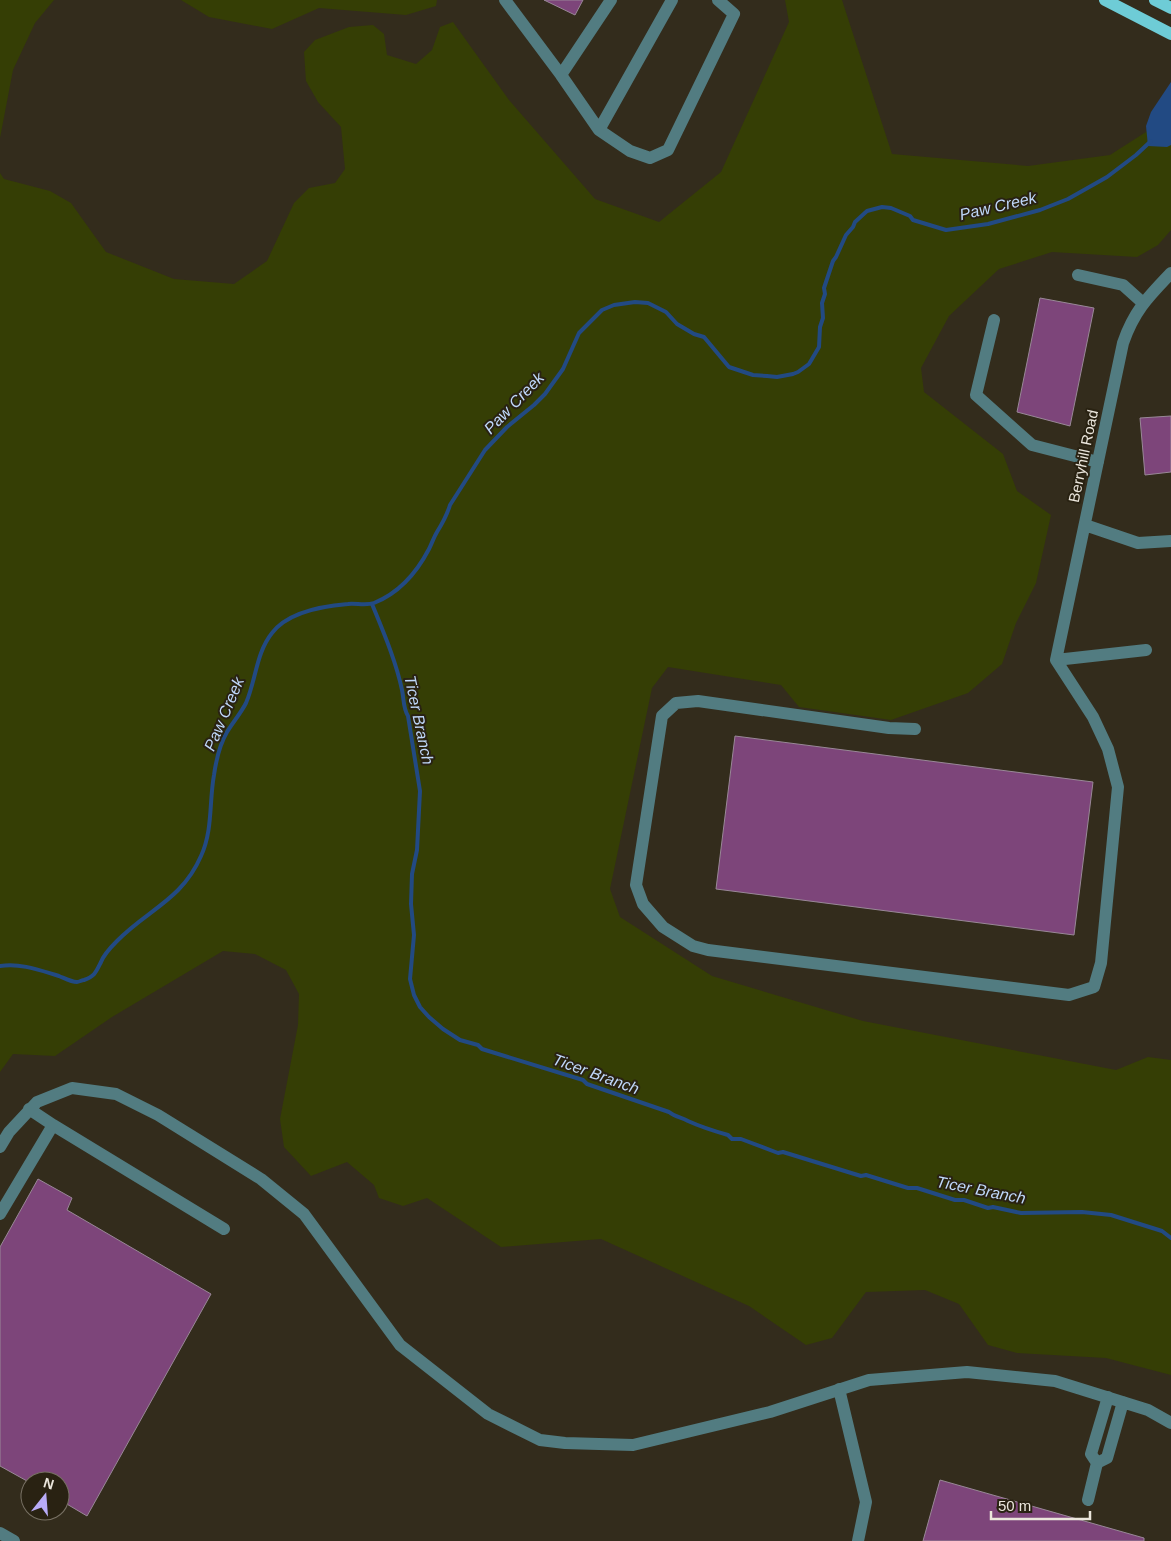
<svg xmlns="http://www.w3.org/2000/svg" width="1171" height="1541" font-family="Helvetica,sans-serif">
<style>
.green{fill:#353e05}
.water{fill:#224a83}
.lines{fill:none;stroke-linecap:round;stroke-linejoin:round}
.stream{stroke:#224a83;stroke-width:4}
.building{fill:#7d457a;stroke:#998897}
.minor{stroke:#527c81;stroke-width:12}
.major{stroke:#6eccd6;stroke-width:12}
.labels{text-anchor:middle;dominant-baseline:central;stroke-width:4;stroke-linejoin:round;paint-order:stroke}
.street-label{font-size:15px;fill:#ebe6dc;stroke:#292212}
.water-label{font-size:16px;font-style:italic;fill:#bfd7f9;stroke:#292212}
</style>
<rect width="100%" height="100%" fill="#332c1c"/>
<path class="green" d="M0,0H54L35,23L13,70L0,138Z
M181,0H437L436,6L406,15L319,8L272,29L209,17Z
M785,0H842L892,154L1028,166L1110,155L1171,116V230L1158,245L1137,257L1052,252L999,269L949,316L921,368L924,392L1003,454L1017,491L1051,515L1036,583L1016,623L1002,664L968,693L891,720L799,707L781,685L668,667L652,688L610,889L620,917L712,976L863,1021L1116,1070L1148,1057L1171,1060V1375L1106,1358L1017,1353L988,1345L959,1304L925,1290L866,1292L832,1338L806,1345L749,1306L601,1239L501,1247L427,1198L403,1206L379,1198L374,1185L347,1162L311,1176L284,1147L280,1119L298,1025L299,994L286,970L255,954L223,951L112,1017L55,1056L13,1054L0,1072V173L4,179L50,191L71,203L106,252L174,279L234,284L267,261L294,203L309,188L335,183L345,169L341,127L318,102L306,81L304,52L315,40L349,27L373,25L384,34L387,55L416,64L432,50L440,27L453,22L509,100L595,199L659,222L721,172L789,22Z"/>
<path class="water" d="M1171,82V145L1167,147L1148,146L1146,126L1151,112Z"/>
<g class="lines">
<path class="stream" d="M372,604C383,631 396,661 402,690C404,699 403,708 408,716L420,791L417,850L412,874L411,904L414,935L410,979L414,995L420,1007L429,1017L443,1029L460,1040L478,1045L482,1049L583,1080L587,1084L669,1112C675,1117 681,1117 688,1121C701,1127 714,1131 728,1135L732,1139H741L778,1153L783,1152L861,1176L866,1175L908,1188H917L955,1200H964L988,1208L993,1207L1021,1213L1082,1212L1111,1215L1162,1231L1171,1238
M0,966C21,963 39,970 59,976C64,978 71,982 77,982C79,982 82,980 84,980C95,976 96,972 101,962C104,954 111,947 117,941C147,910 182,900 201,856C213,830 209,802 214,775C216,761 220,744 227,732C233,722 241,713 246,703C256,680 256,653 272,633C288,612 323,606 348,604C356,603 366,606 374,603C399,593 417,572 429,549C432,543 434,537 437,532C442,524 447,515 450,505L485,450L507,427L534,405L545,394L563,369L579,333L602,310L614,305L635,302L648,303L666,312L677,324L694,334L704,337L729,367L753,375L767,376L777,377L793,374L798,372L809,364L819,347L820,327L823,318L822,303L825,294L824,288L833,261L836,257L846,235L853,227L855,222L867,211L882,207L891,208L910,216L913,220L946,230L988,224L1040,210L1068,199L1107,177L1136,155L1151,141"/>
</g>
<path class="building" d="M544,0H583L575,15Z
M1040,298L1094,308L1070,426L1017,412Z
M1171,416V472L1145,475L1140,418Z
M735,736L1093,782L1074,935L716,889Z
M38,1179L72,1198L67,1210L211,1294L87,1516L60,1500V1481H27L0,1466V1247Z
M940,1480L1144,1538V1541H923Z"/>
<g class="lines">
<path class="minor" d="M505,0L561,75L611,0
M561,75L599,130L630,151L650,158L668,150L734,14L718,0
M599,130L672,0
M1078,275L1123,285L1143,303
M994,320L976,395L1032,445L1098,462
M1085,525L1138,543L1171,541
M1056,660L1123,343C1134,311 1148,297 1171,273
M1056,660L1146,650
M915,729L889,728L698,701L676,703L662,716L636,885L643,904L663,927L693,946L708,950L1069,995L1094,987L1101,963L1118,787L1108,749L1093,717L1056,660
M53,1125L224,1229
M0,1147L9,1132L37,1102L72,1088L116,1094L158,1115L261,1179L304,1214L400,1345L488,1414L540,1440L565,1443L633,1445L770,1412L869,1380L967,1372L1055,1381L1148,1410L1171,1423
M0,1214L53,1125L29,1109
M839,1389L866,1502L858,1541
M1097,1463L1091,1454L1108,1397
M1088,1500L1097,1463L1107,1458L1123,1402
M0,1533L14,1541"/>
<path class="major" d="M1105,0L1171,34
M1155,0L1171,8"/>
</g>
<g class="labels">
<g class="street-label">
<text transform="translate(1083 456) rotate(-78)">Berryhill Road</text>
</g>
<g class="water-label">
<text transform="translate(998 206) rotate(-13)">Paw Creek</text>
<text transform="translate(514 403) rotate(-46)">Paw Creek</text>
<text transform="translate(224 714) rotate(-67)">Paw Creek</text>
<text transform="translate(419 720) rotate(78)">Ticer Branch</text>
<text transform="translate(596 1074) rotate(20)">Ticer Branch</text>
<text transform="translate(981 1190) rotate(11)">Ticer Branch</text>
</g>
</g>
<g transform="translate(45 1496) rotate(17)"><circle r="24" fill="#292212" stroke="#777063"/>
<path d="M0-4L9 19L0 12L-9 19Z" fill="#b8abf7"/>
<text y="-8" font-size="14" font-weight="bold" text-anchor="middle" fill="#ebe6dc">N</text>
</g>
<path d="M991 1511v8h99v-8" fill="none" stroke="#ebe6dc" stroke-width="2.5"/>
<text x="998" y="1511" font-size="15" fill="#ebe6dc" stroke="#292212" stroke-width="4" paint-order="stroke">50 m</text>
</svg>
